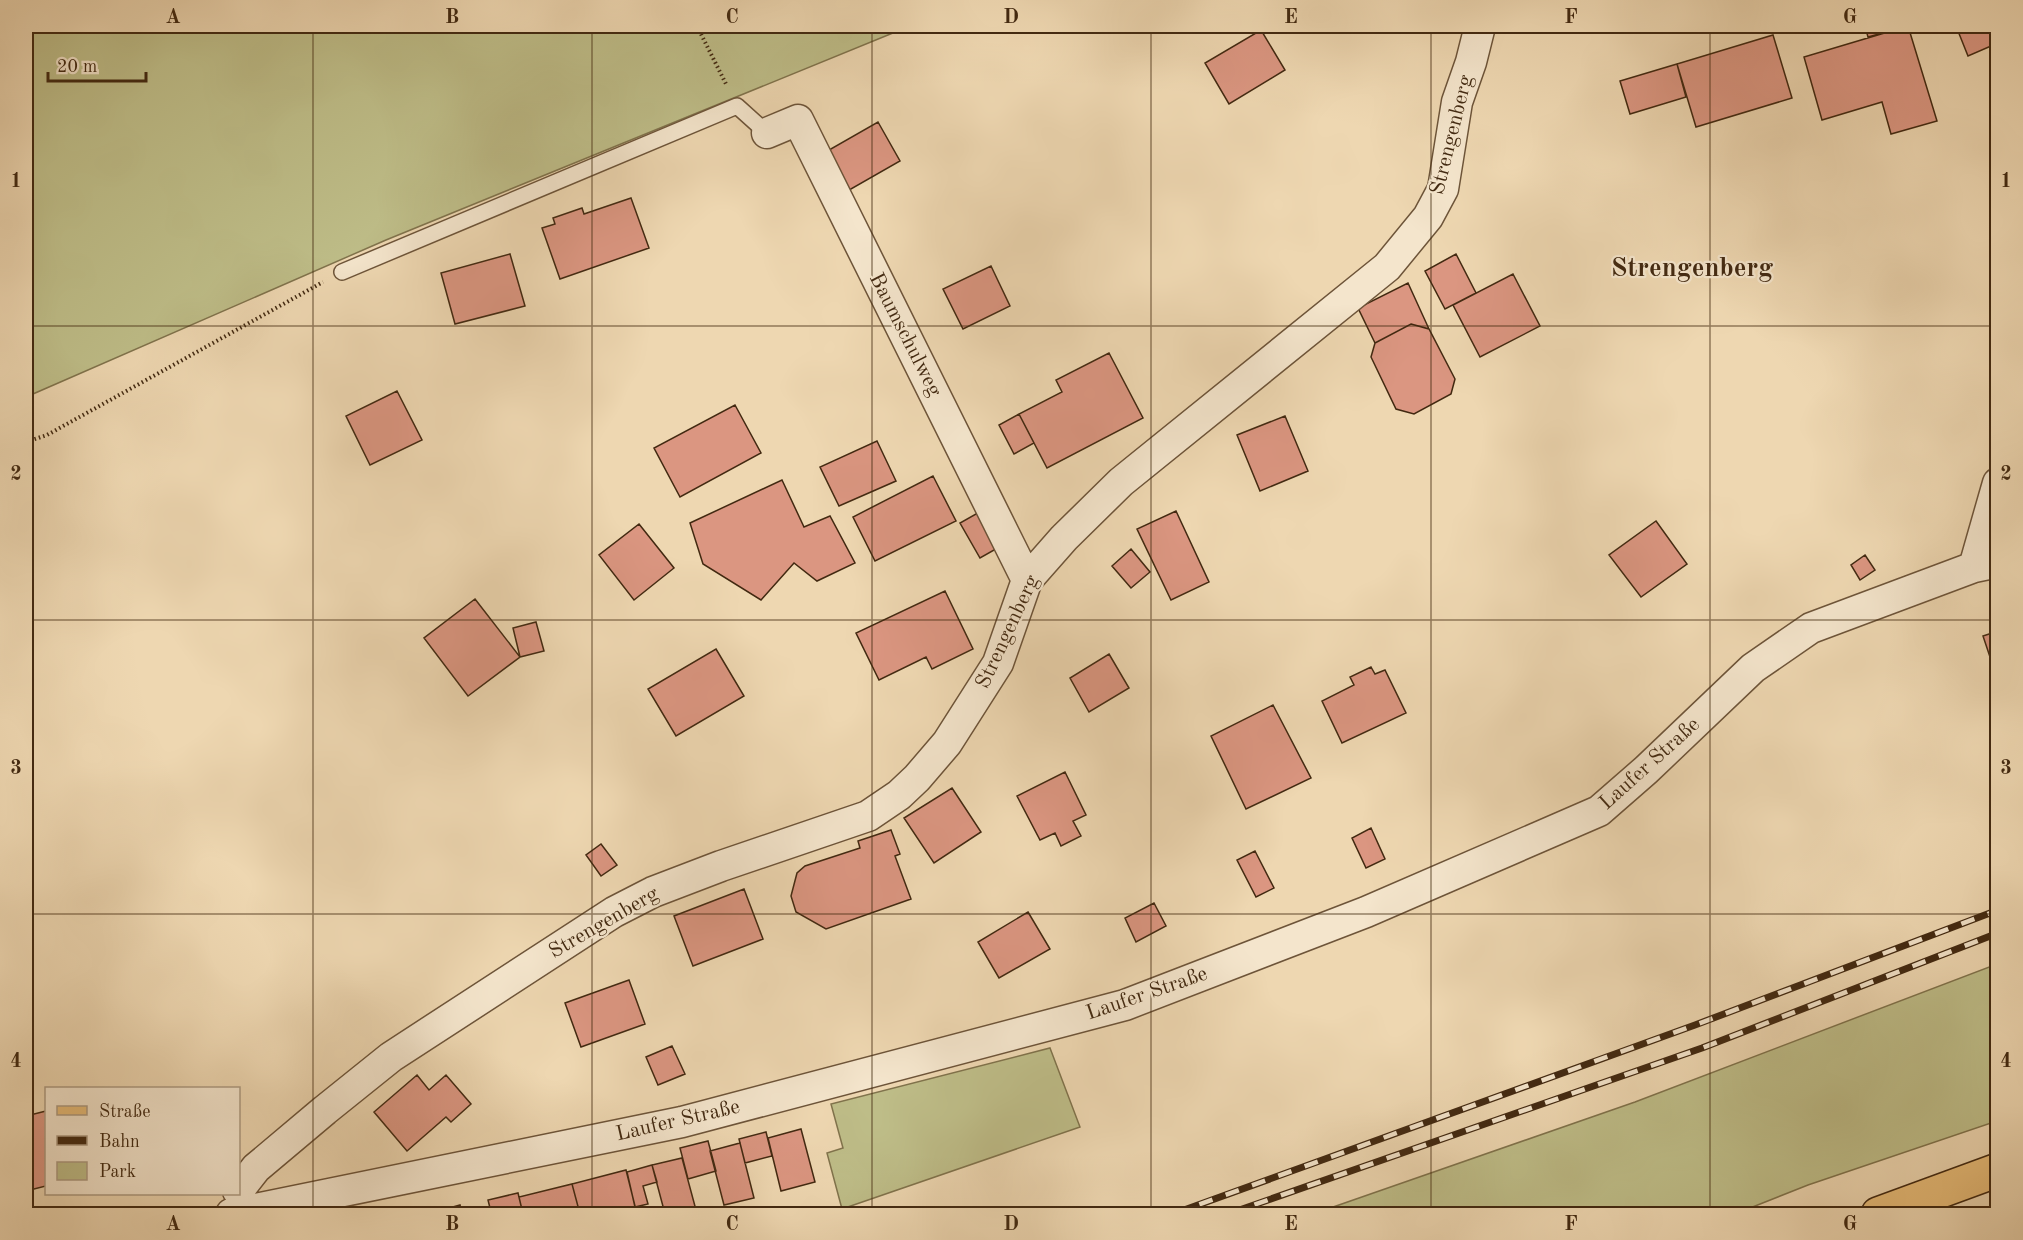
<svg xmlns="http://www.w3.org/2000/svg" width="2023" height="1240" font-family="'Old Standard TT',serif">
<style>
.green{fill:#bebd88;stroke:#80734c;stroke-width:1.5}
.building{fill:#db9681;stroke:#422911;stroke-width:1.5}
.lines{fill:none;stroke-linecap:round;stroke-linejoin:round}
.lane-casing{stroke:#6d5439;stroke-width:18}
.street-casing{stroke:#6d5439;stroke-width:33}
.primary-casing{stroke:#422911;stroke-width:36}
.path{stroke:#422911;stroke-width:4;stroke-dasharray:1.5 3;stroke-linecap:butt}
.lane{stroke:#f4e5cc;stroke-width:15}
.street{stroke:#f4e5cc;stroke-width:30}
.primary{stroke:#e7bc78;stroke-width:33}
.rail-casing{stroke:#422911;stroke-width:7}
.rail{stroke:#f4e5cc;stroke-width:4.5;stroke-dasharray:14;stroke-linecap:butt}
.grid{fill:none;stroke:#422911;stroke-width:1.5;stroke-opacity:0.55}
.labels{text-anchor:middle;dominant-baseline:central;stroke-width:4.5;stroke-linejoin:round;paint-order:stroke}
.street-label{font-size:21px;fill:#422911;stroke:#f4e5cc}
.district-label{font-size:27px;font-weight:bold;fill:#422911;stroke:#f4e5cc}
.neatline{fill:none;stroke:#422911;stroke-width:2}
.grid-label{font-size:20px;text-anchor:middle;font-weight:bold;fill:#422911}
</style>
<rect width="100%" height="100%" fill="#eed7b1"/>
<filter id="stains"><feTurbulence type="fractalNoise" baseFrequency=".00333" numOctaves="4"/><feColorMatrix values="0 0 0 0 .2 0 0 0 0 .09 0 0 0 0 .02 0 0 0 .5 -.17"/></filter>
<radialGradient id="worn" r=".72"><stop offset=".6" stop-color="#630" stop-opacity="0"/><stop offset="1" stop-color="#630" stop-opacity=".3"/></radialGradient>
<path class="green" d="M26,26H910L386,240L26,397Z
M1997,964V1121L1808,1185L1735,1214H1313L1635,1102Z
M1050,1048L1080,1127L842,1209L827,1153L843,1148L831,1104Z"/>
<path class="building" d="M1865,26H1908L1868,37Z
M1908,26L1937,121L1891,134L1882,102L1822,120L1804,57Z
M1956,26H1998V43L1968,56Z
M1261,30L1285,70L1229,104L1205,63Z
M1773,35L1792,98L1696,127L1677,64Z
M1677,64L1686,97L1630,114L1620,81Z
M878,122L900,161L844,193L822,154Z
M631,198L649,248L560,279L542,228L555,224L553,218L582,208L584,214Z
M510,254L525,306L455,324L441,273Z
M1456,254L1476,293L1445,309L1425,271Z
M991,266L1010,306L963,329L943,289Z
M1513,274L1540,326L1480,357L1453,305Z
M1408,283L1429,329L1411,324L1375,343L1358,308Z
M1411,324L1429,329L1455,379L1451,394L1414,414L1396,409L1371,357L1375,343Z
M1109,353L1143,418L1047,468L1019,414L1062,392L1056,380Z
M397,391L422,440L370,465L346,416Z
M735,405L761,453L680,497L654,448Z
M1019,414L1034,443L1014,454L999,425Z
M1285,416L1308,471L1260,491L1237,435Z
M877,441L896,481L839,506L820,467Z
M933,476L956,521L875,561L853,517Z
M782,480L804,527L830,516L855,563L817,581L794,563L761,600L703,564L690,523Z
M983,510L1003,545L980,558L960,523Z
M1176,511L1209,582L1171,600L1137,529Z
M1656,521L1687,564L1641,597L1609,555Z
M639,524L674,568L634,600L599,555Z
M1131,549L1150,572L1131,588L1112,566Z
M1865,555L1875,570L1860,580L1851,565Z
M945,591L973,649L932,669L926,657L879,680L856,633Z
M475,599L520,657L468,696L424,638Z
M536,622L544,651L520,657L513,628Z
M1998,631V681L1983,636Z
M716,649L744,696L676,736L648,689Z
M1109,654L1129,688L1089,712L1070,678Z
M1371,667L1375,674L1385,670L1406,713L1342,743L1322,701L1354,685L1350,677Z
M1273,705L1311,778L1246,809L1211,736Z
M1065,772L1086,815L1073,821L1081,836L1061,846L1055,833L1040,840L1017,796Z
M952,788L981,832L934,863L904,818Z
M1371,828L1385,859L1366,868L1352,838Z
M891,830L900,854L895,856L911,899L826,929L796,912L791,896L797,873L805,866L860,848L858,841Z
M601,844L617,865L601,876L586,855Z
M1255,851L1274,888L1256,897L1237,860Z
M744,889L763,939L693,966L674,916Z
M1154,903L1166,926L1136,942L1125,918Z
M1028,912L1050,949L999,978L978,942Z
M629,980L645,1024L581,1047L565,1003Z
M672,1046L685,1074L658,1085L646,1057Z
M417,1075L429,1090L446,1075L471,1104L451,1122L446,1117L407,1151L374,1112Z
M46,1111V1186L26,1191V1116Z
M801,1129L815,1182L781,1191L768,1138Z
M766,1132L772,1156L745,1163L739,1139Z
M708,1141L716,1171L688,1179L680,1148Z
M740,1143L754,1198L724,1205L710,1151Z
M682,1158L696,1210L679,1214H665L652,1165Z
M652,1165L657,1182L643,1186L648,1204L635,1207L627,1172Z
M626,1170L637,1214H602L601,1210L580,1214L572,1184Z
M572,1184L580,1214H523L519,1197Z
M518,1193L523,1214H481L491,1212L488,1200Z
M460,1205L462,1214H411L428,1210V1214Z"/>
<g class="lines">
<g class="lane-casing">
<path id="lane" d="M342,272L737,106L767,133"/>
</g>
<g class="street-casing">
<path id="street" d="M767,133L798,120L1027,580
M1974,567L1998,483
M238,1191L256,1168L325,1110L391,1057L614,912L653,892L721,866L868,816L899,795L917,778L947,743L998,663L1027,580L1064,538L1121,482L1387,267L1428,217L1443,189L1457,102L1471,62L1480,26
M231,1214L682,1122L1125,1005L1366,912L1599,811L1646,770L1753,668L1811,628L1974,567L1998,562"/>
</g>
<g class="primary-casing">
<path id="primary" d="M1878,1214L1998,1170"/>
</g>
<path class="path" d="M697,26L726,84
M26,442L47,435L323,282"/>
<use href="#lane" class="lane"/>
<use href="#street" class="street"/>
<use href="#primary" class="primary"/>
<g class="rail-casing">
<path id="rail" d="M1173,1214L1695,1025L1998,910
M1228,1214L1702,1048L1998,933"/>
</g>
<use href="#rail" class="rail"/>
</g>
<path class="grid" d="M313,26V1214M592,26V1214M872,26V1214M1151,26V1214M1431,26V1214M1710,26V1214M26,326H1998M26,620H1998M26,914H1998"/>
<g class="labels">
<g class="street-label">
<text transform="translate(1452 135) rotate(-76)">Strengenberg</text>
<text transform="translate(905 335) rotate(63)">Baumschulweg</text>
<text transform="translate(1008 632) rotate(-65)">Strengenberg</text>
<text transform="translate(1650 764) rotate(-42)">Laufer Straße</text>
<text transform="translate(604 923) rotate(-30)">Strengenberg</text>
<text transform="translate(1147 994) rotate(-19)">Laufer Straße</text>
<text transform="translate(678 1121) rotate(-13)">Laufer Straße</text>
</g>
<g class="district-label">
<text x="1692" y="268">Strengenberg</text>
</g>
</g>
<rect width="2023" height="1240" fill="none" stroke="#eed7b1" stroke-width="66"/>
<rect x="45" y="1087" width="195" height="108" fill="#f4e5cc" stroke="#ad9a81" stroke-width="1.5"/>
<rect x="57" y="1106" width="30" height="9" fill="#e7bc78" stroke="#ad9a81" stroke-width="1.5"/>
<text x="99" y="1117" font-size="18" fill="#422911">Straße</text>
<rect x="57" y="1136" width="30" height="9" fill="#422911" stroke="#ad9a81" stroke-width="1.5"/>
<text x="99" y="1147" font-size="18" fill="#422911">Bahn</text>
<rect x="57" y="1162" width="30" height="18" fill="#bebd88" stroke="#ad9a81" stroke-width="1.5"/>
<text x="99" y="1177" font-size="18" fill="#422911">Park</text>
<path d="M48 72v9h98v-9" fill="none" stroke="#422911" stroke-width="3"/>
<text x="57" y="72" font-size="18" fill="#422911" stroke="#f4e5cc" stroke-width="4.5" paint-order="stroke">20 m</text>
<rect x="33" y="33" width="1957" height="1174" class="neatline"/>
<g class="grid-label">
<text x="173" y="23">A</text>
<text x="452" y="23">B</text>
<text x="732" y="23">C</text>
<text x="1011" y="23">D</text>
<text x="1291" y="23">E</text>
<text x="1571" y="23">F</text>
<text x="1850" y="23">G</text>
<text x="16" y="187">1</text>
<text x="2006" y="187">1</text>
<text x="16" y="480">2</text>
<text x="2006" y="480">2</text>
<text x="16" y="774">3</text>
<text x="2006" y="774">3</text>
<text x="16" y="1067">4</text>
<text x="2006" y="1067">4</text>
<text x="173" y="1230">A</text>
<text x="452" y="1230">B</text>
<text x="732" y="1230">C</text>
<text x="1011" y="1230">D</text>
<text x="1291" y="1230">E</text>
<text x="1571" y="1230">F</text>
<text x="1850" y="1230">G</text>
</g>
<rect width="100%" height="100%" filter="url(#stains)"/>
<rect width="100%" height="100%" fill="url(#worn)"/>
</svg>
